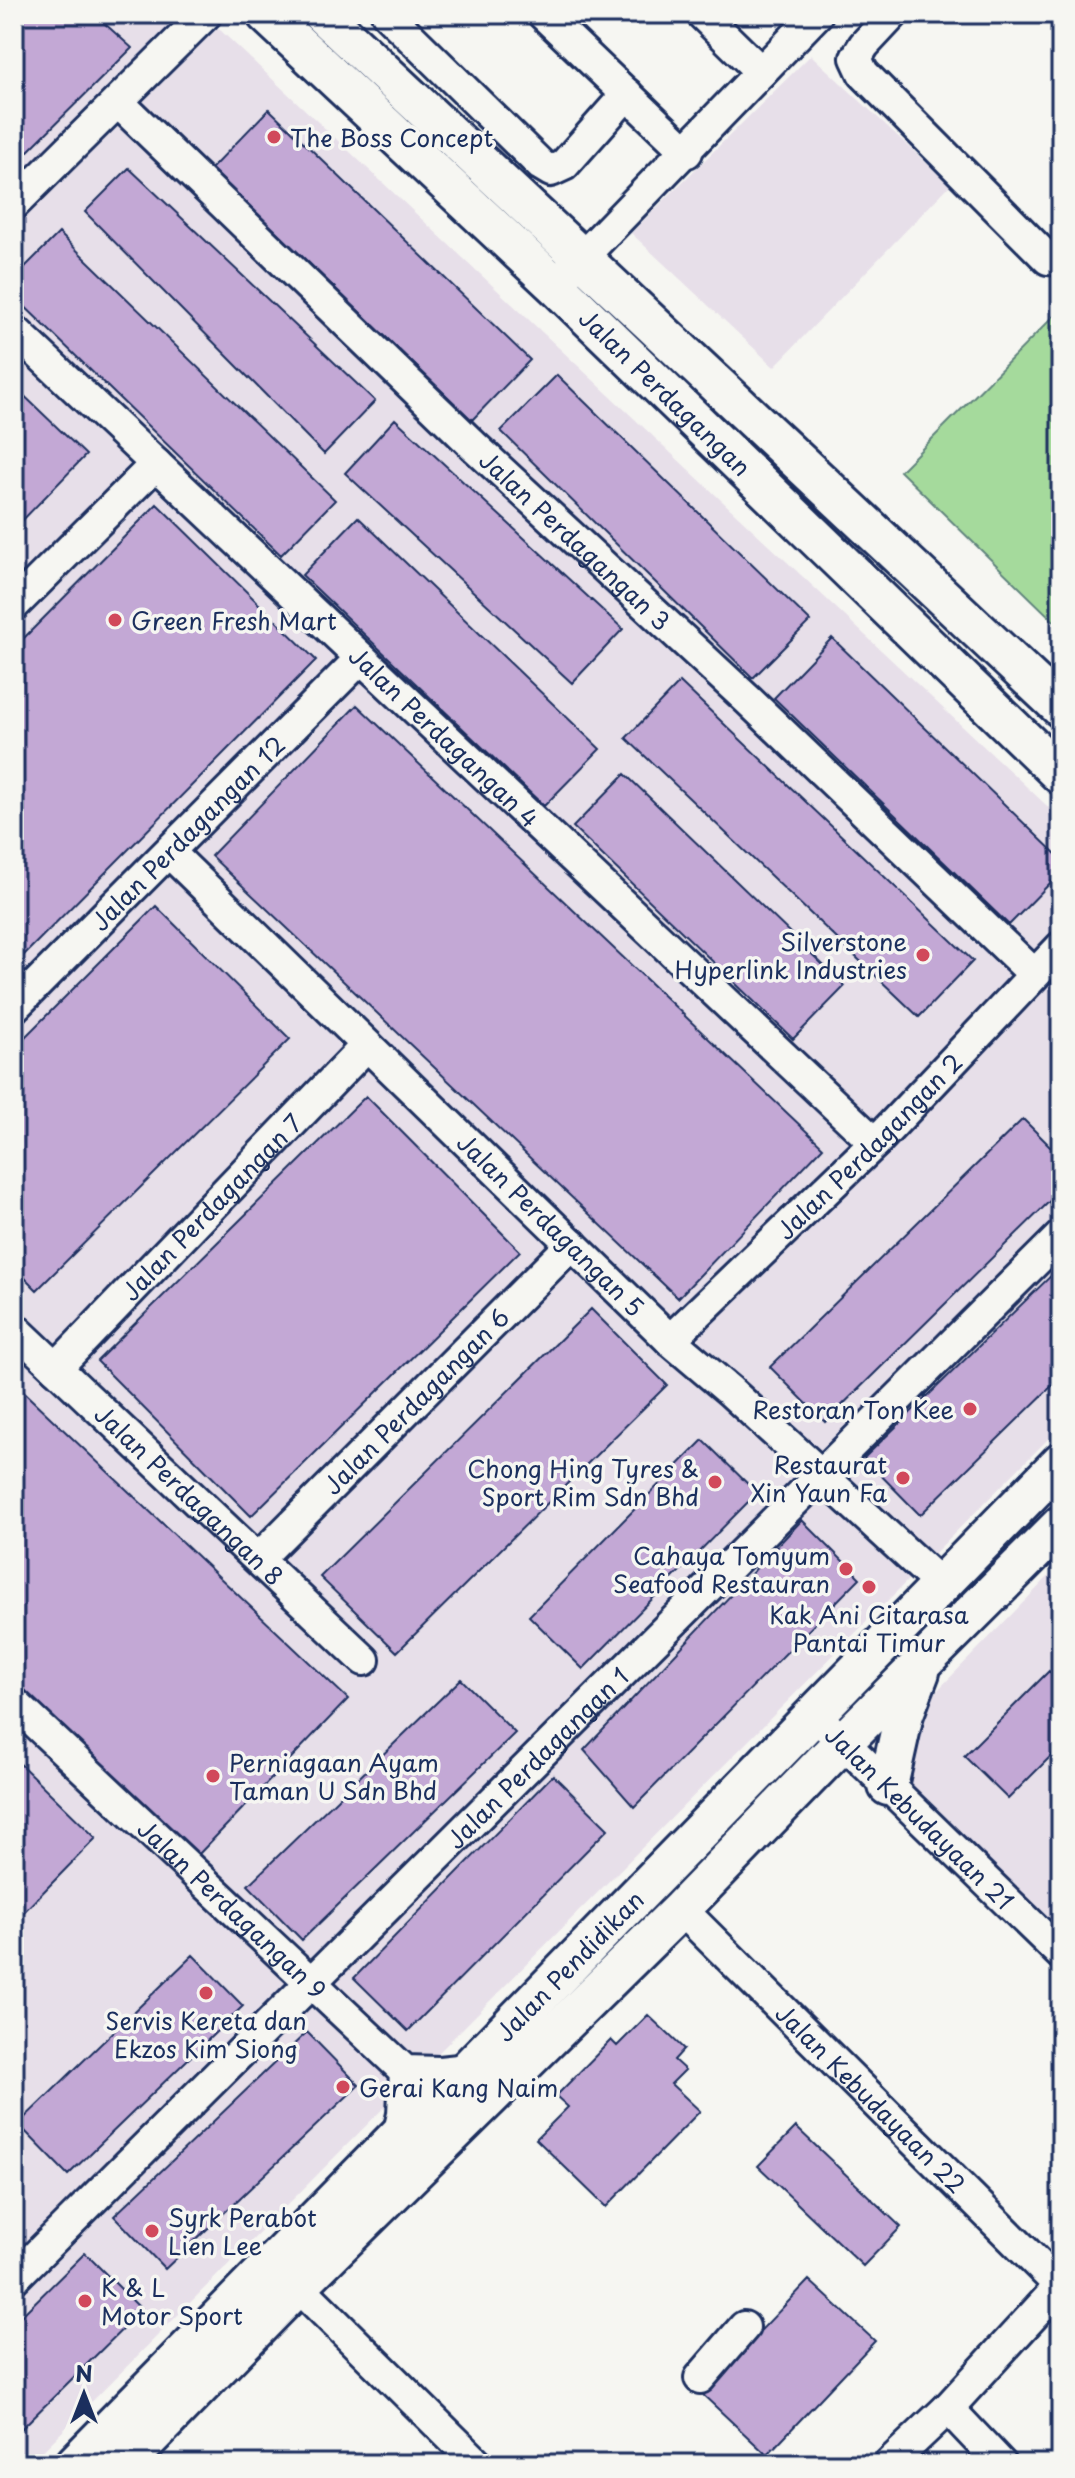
<svg xmlns="http://www.w3.org/2000/svg" width="1075" height="2478" font-family="'Playpen Sans',sans-serif">
<style>
.built{fill:#e7dfe9}
.green{fill:#a5da9c;stroke:#60847d;stroke-width:2}
.building{fill:#c3a8d5;stroke:#1b2f5e;stroke-width:2}
.lines{fill:none;stroke-linecap:round;stroke-linejoin:round}
.minor-casing{stroke:#1b2f5e;stroke-width:36}
.major-casing{stroke:#1b2f5e;stroke-width:44}
.minor{stroke:#f6f6f2;stroke-width:30}
.major{stroke:#f6f6f2;stroke-width:38}
.poi-dot{fill:#d1495b;stroke:#f6f6f2;stroke-width:3}
.labels{text-anchor:middle;dominant-baseline:central;stroke-width:7;stroke-linejoin:round;paint-order:stroke}
.poi-label{font-size:24px;fill:#1b2f5e;stroke:#f6f6f2;text-anchor:start}
.street-label{font-size:24px;fill:#1b2f5e;stroke:#f6f6f2}
</style>
<rect width="100%" height="100%" fill="#f6f6f2"/>
<filter id="ink" filterUnits="userSpaceOnUse"><feTurbulence type="fractalNoise" baseFrequency=".0125" numOctaves="2"/><feDisplacementMap in="SourceGraphic" scale="16" xChannelSelector="R" yChannelSelector="G"/><feConvolveMatrix kernelMatrix="1 2 1 2 8 2 1 2 1" color-interpolation-filters="sRGB"/></filter>
<g filter="url(#ink)">
<path class="built" d="M14,14H203L1061,819V1426L30,2464H14Z
M811,55L950,185L774,367L631,233Z
M1052,1573L1061,1583V1932L907,1782L932,1696Z"/>
<path class="green" d="M1061,309V628L900,471Z"/>
<path class="building" d="M14,14H94L132,48L14,165Z
M269,109L530,360L472,420L211,169Z
M129,168L375,401L324,454L85,212Z
M59,233L335,500L281,555L14,296V278Z
M557,375L810,621L753,678L501,431Z
M14,386L86,455L14,529Z
M395,419L623,629L572,683L345,473Z
M157,504L316,660L14,965V648Z
M358,517L600,749L544,806L302,575Z
M832,638L1061,859V872L1009,925L774,698Z
M680,682L973,961L919,1017L626,738Z
M357,705L823,1147L678,1298L211,856Z
M625,774L845,986L793,1039L573,827Z
M156,906L290,1039L37,1290L14,1267V1048Z
M366,1096L520,1251L251,1516L97,1361Z
M1023,1119L1061,1157V1190L825,1422L770,1367Z
M1061,1266V1377L920,1515L864,1458Z
M591,1309L667,1385L397,1652L320,1577Z
M14,1383L348,1699L197,1856L14,1683Z
M703,1440L757,1493L583,1669L529,1616Z
M802,1520L860,1578L634,1807L584,1750Z
M1049,1671L1061,1682V1754L1057,1750L1008,1799L964,1756Z
M461,1679L515,1733L302,1940L248,1885Z
M14,1758L96,1838L14,1922Z
M553,1775L608,1829L408,2031L354,1978Z
M193,1955L243,2006L68,2175L18,2124Z
M648,2015L684,2049L674,2060L685,2070L671,2084L700,2111L606,2207L536,2139L568,2107L556,2096L611,2040L617,2046Z
M307,2032L359,2085L165,2269L114,2216Z
M796,2127L901,2227L863,2266L758,2166Z
M85,2253L142,2310L14,2436V2323Z
M809,2280L875,2341L767,2455L701,2393Z"/>
<g class="lines">
<g class="minor-casing">
<g id="minor">
<path d="M387,14L541,165L551,171L564,165L627,94"/>
<path d="M543,14L687,152"/>
<path d="M702,14L761,72"/>
<path d="M893,14L864,45L856,58L863,73L1048,259L1061,260"/>
<path id="s1" d="M119,103L474,446L748,700L1034,974"/>
<path d="M14,204L206,14"/>
<path d="M566,274L817,14"/>
<path id="s2" d="M14,330L875,1143"/>
<path d="M14,605L156,464"/>
<path id="s3" d="M170,853L670,1340L730,1391L941,1585"/>
<path id="s4" d="M14,1007L361,658"/>
<path id="s5" d="M14,1328L364,1660"/>
<path id="s6" d="M670,1340L875,1143L1061,947"/>
<path id="s7" d="M56,1368L366,1046"/>
<path id="s8" d="M259,1558L572,1244"/>
<path id="s9" d="M14,1703L405,2071L440,2072L468,2069"/>
<path id="s10" d="M814,1714L1061,1954"/>
<path id="s11" d="M681,1909L1061,2287"/>
<path d="M398,2136L403,2114L405,2071"/>
<path id="s12" d="M14,2278L1061,1236"/>
<path d="M298,2286L478,2464"/>
<path d="M700,2378L744,2327"/>
<path d="M948,2408L1001,2464"/>
<path d="M889,2464L948,2408L1061,2285"/>
</g>
</g>
<g class="major-casing">
<g id="major">
<path id="s13" d="M266,14L555,285L1061,775"/>
<path d="M322,14L1061,708"/>
<path d="M888,1786L904,1714L920,1672"/>
<path id="s14" d="M75,2464L398,2136L468,2069L1061,1462"/>
<path d="M124,2464L298,2286L681,1909L843,1742L1061,1525"/>
</g>
</g>
<use href="#minor" class="minor"/>
<use href="#major" class="major"/>
</g>
</g>
<g class="poi-dot">
<circle cx="274" cy="137" r="8"/>
<circle cx="115" cy="620" r="8"/>
<circle cx="923" cy="955" r="8"/>
<circle cx="970" cy="1409" r="8"/>
<circle cx="903" cy="1478" r="8"/>
<circle cx="715" cy="1482" r="8"/>
<circle cx="846" cy="1569" r="8"/>
<circle cx="869" cy="1587" r="8"/>
<circle cx="213" cy="1776" r="8"/>
<circle cx="206" cy="1993" r="8"/>
<circle cx="343" cy="2087" r="8"/>
<circle cx="152" cy="2231" r="8"/>
<circle cx="85" cy="2301" r="8"/>
</g>
<g class="labels">
<g class="poi-label">
<text x="290" y="137">The Boss Concept</text>
<text x="131" y="620">Green Fresh Mart</text>
<text x="907" y="941" text-anchor="end">Silverstone<tspan x="907" dy="28">Hyperlink Industries</tspan></text>
<text x="954" y="1409" text-anchor="end">Restoran Ton Kee</text>
<text x="887" y="1464" text-anchor="end">Restaurat<tspan x="887" dy="28">Xin Yaun Fa</tspan></text>
<text x="699" y="1468" text-anchor="end">Chong Hing Tyres &amp;<tspan x="699" dy="28">Sport Rim Sdn Bhd</tspan></text>
<text x="830" y="1555" text-anchor="end">Cahaya Tomyum<tspan x="830" dy="28">Seafood Restauran</tspan></text>
<text x="869" y="1614" text-anchor="middle">Kak Ani Citarasa<tspan x="869" dy="28">Pantai Timur</tspan></text>
<text x="229" y="1762">Perniagaan Ayam<tspan x="229" dy="28">Taman U Sdn Bhd</tspan></text>
<text x="206" y="2020" text-anchor="middle">Servis Kereta dan<tspan x="206" dy="28">Ekzos Kim Siong</tspan></text>
<text x="359" y="2087">Gerai Kang Naim</text>
<text x="168" y="2217">Syrk Perabot<tspan x="168" dy="28">Lien Lee</tspan></text>
<text x="101" y="2287">K &amp; L<tspan x="101" dy="28">Motor Sport</tspan></text>
</g>
<g class="street-label">
<text stroke="none"><textPath href="#s13" startOffset="550">Jalan Perdagangan</textPath></text>
<text stroke="none"><textPath href="#s1" startOffset="632">Jalan Perdagangan 3</textPath></text>
<text stroke="none"><textPath href="#s2" startOffset="592">Jalan Perdagangan 4</textPath></text>
<text stroke="none"><textPath href="#s4" startOffset="246">Jalan Perdagangan 12</textPath></text>
<text stroke="none"><textPath href="#s6" startOffset="278">Jalan Perdagangan 2</textPath></text>
<text stroke="none"><textPath href="#s7" startOffset="224">Jalan Perdagangan 7</textPath></text>
<text stroke="none"><textPath href="#s3" startOffset="532">Jalan Perdagangan 5</textPath></text>
<text stroke="none"><textPath href="#s8" startOffset="222">Jalan Perdagangan 6</textPath></text>
<text stroke="none"><textPath href="#s5" startOffset="242">Jalan Perdagangan 8</textPath></text>
<text stroke="none"><textPath href="#s12" startOffset="738">Jalan Perdagangan 1</textPath></text>
<text stroke="none"><textPath href="#s10" startOffset="148">Jalan Kebudayaan 21</textPath></text>
<text stroke="none"><textPath href="#s9" startOffset="300">Jalan Perdagangan 9</textPath></text>
<text stroke="none"><textPath href="#s14" startOffset="702">Jalan Pendidikan</textPath></text>
<text stroke="none"><textPath href="#s11" startOffset="268">Jalan Kebudayaan 22</textPath></text>
</g>
</g>
<rect width="1075" height="2478" fill="none" stroke="#f6f6f2" stroke-width="48"/>
<rect x="24" y="24" width="1027" height="2430" fill="none" stroke="#1b2f5e" stroke-width="3" filter="url(#ink)"/>
<g transform="translate(84 2394)" stroke="#f6f6f2" stroke-width="6" paint-order="stroke">
<path d="M0-6L14 30L0 20L-14 30Z" fill="#1b2f5e"/>
<text y="-12" font-size="22" font-weight="bold" text-anchor="middle" fill="#1b2f5e">N</text>
</g>
</svg>
